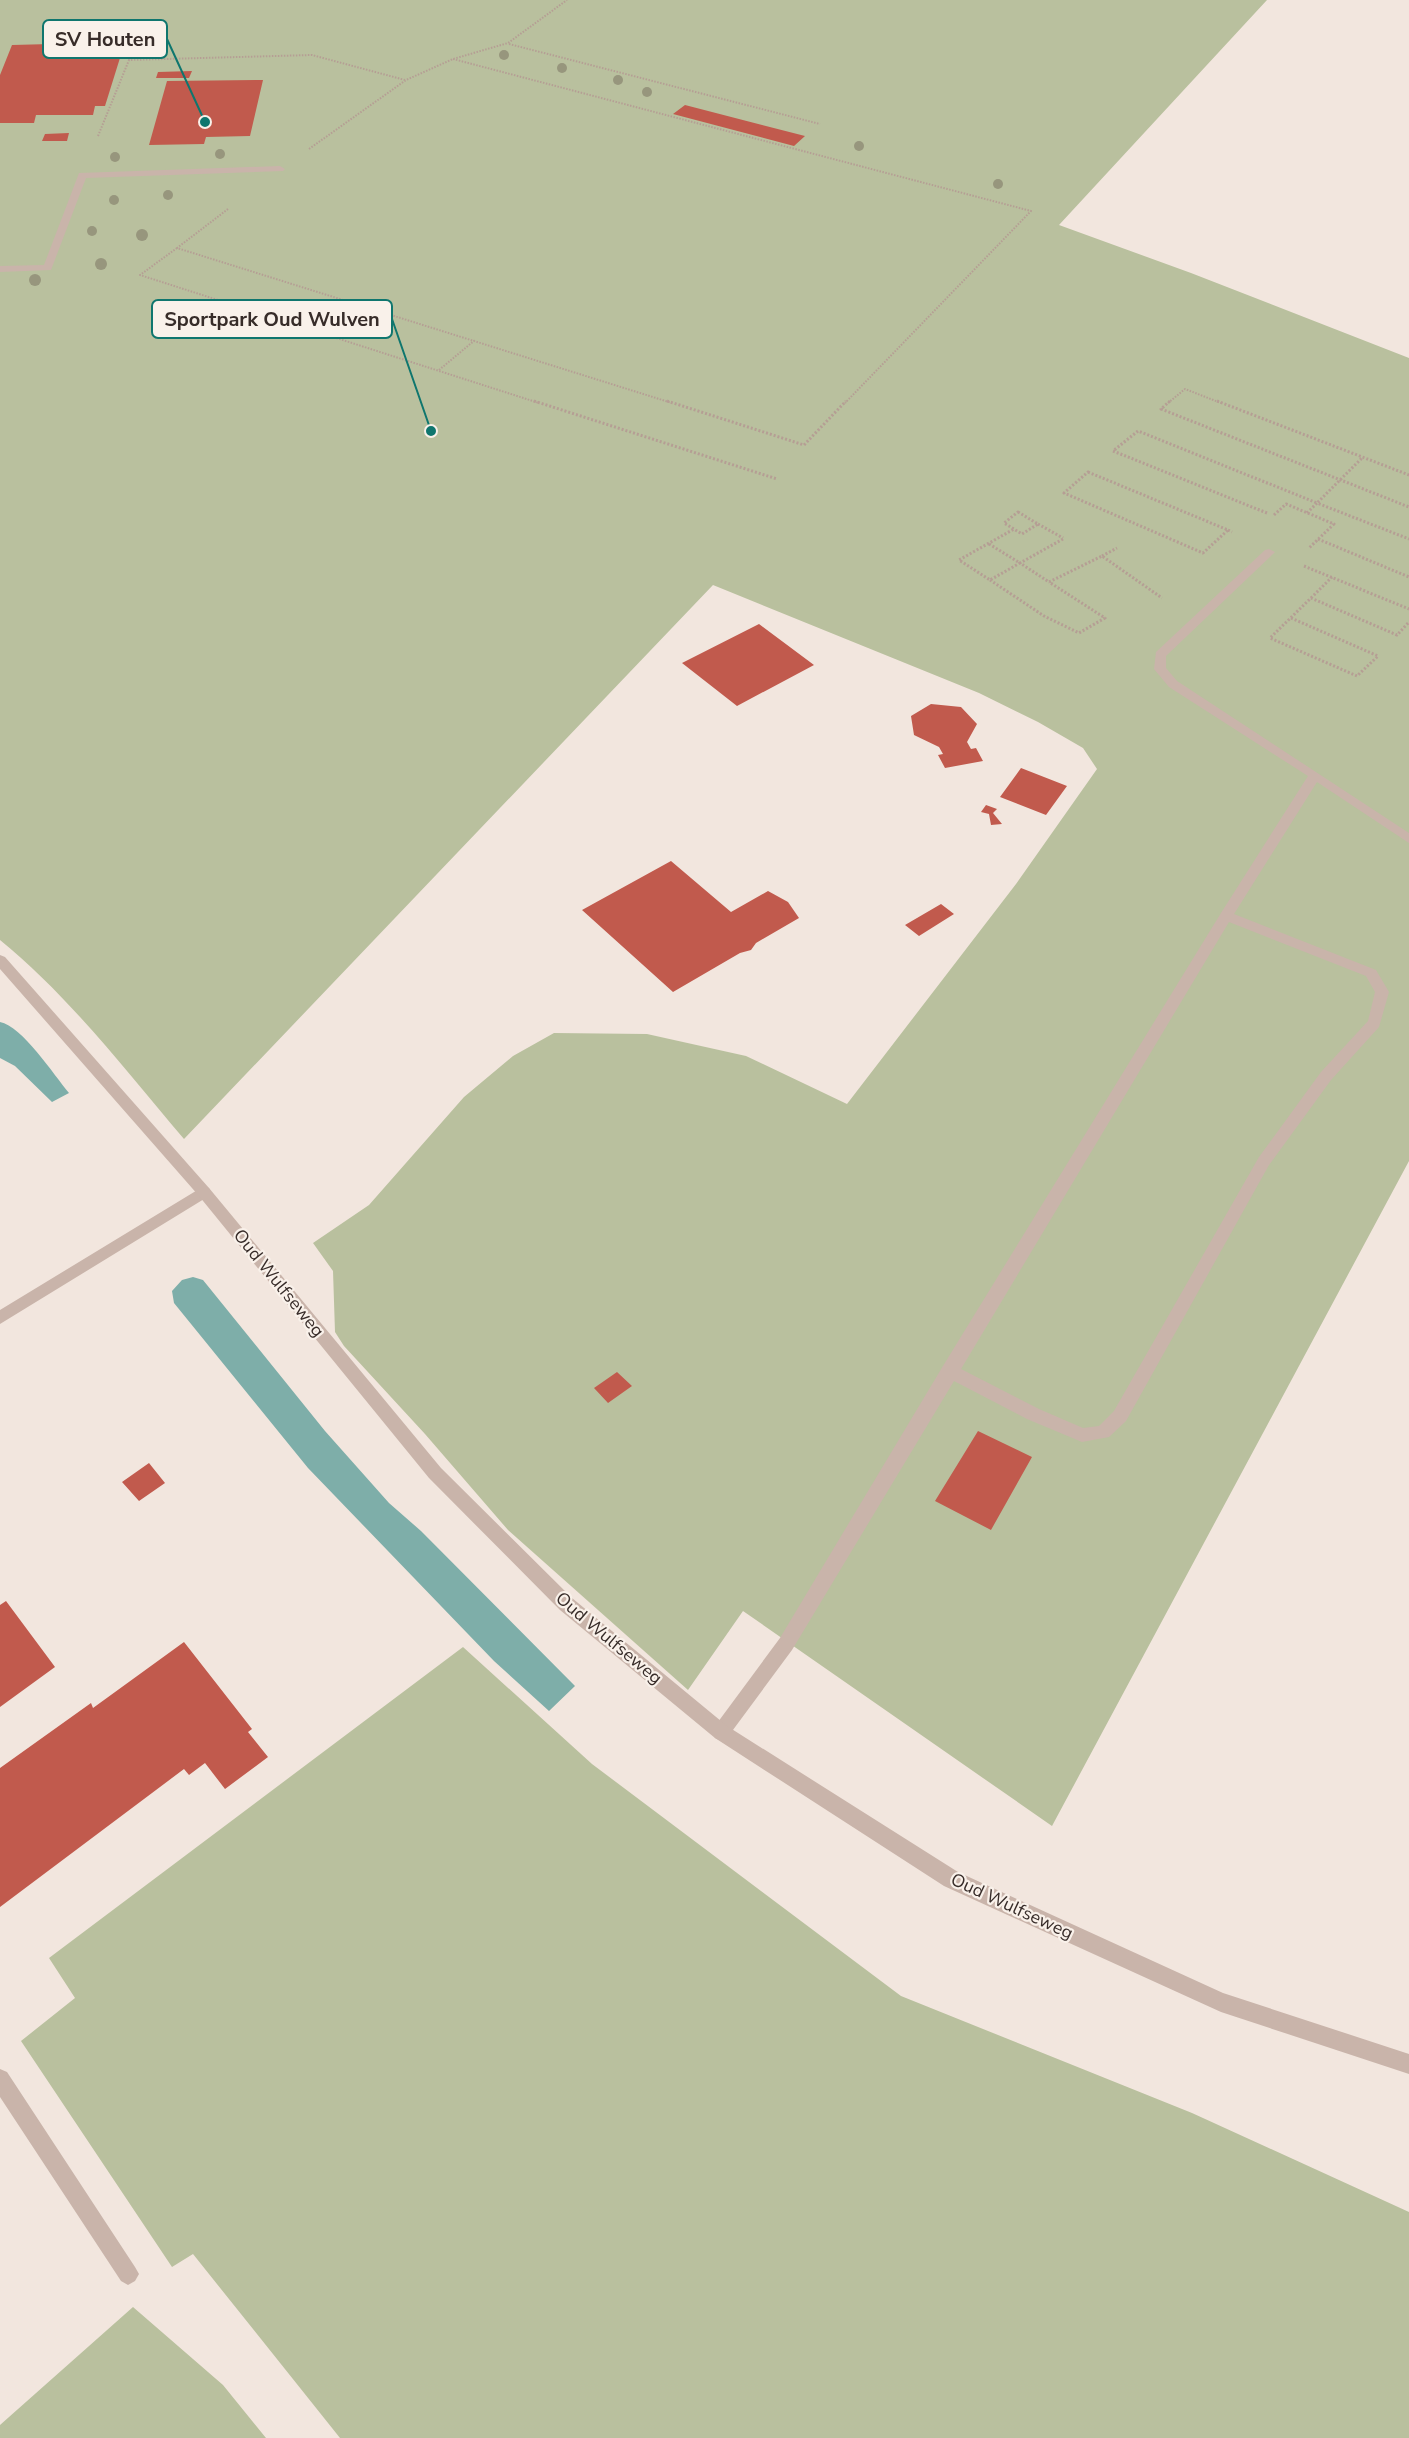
<svg xmlns="http://www.w3.org/2000/svg" width="1409" height="2438" font-family="'Nunito Sans',sans-serif">
<style>
.green{fill:#b9c09e}
.water{fill:#7eaea9}
.building{fill:#c15a4d}
.lines{fill:none;stroke-linecap:round;stroke-linejoin:round}
.path-far1{stroke:#b59e94;stroke-width:2;stroke-dasharray:1.5 1.5;stroke-linecap:butt}
.path{stroke:#b59e94;stroke-width:3;stroke-dasharray:2 2;stroke-linecap:butt}
.service{fill:#c9b4aa;fill-rule:evenodd}
.minor{fill:#c9b4aa;fill-rule:evenodd}
.tree{fill:#97967d}
.labels{text-anchor:middle;dominant-baseline:central;stroke-width:4.5;stroke-linejoin:round;paint-order:stroke}
.street-label{font-size:18px;fill:#372c29;stroke:#f9f1ea}
.leader{fill:none;stroke:#0f766e;stroke-width:2}
.callout-dot{fill:#0f766e;stroke:#f9f1ea;stroke-width:2}
.callout{fill:#f9f1ea;stroke:#0f766e;stroke-width:2}
.callout-label{font-size:20px;text-anchor:middle;font-weight:bold;fill:#372c29}
</style>
<rect width="100%" height="100%" fill="#f2e6de"/>
<path class="green" d="M0,0H1267L1059,225L1191,273L1409,358V1161L1052,1826L743,1611L688,1690L508,1530L425,1434L344,1346L335,1332L333,1271L313,1243L369,1205L464,1097L513,1056L554,1033L647,1034L746,1056L847,1104L1016,884L1097,769L1083,748L1038,722L979,693L713,585L184,1139C126,1071 70,997 0,940Z
M463,1647L592,1764L901,1996L1192,2113L1409,2212V2438H340L193,2254L172,2267L21,2041L75,1998L49,1958Z
M133,2307L223,2385L266,2438H0V2425Z"/>
<path class="water" d="M0,1022C22,1026 54,1075 69,1093L52,1102L15,1066L0,1058Z
M193,1277L203,1280L325,1431L389,1503L421,1531L575,1686L549,1711L494,1661L308,1468L174,1303L172,1291L182,1280Z"/>
<path class="building" d="M129,29L105,106H95L93,115H36L34,123H0V75L12,45L51,44L56,30Z
M192,71L189,78H156L158,72Z
M263,80L250,136L206,137L204,144L149,145L167,81Z
M685,105L805,136L794,146L673,114Z
M69,133L67,141H42L45,134Z
M759,624L814,665L737,706L682,663Z
M931,704L961,707L977,724L967,742L971,749L976,748L983,761L945,768L938,755L943,754L939,747L914,735L911,716Z
M1021,768L1067,786L1046,815L1000,797Z
M986,805L997,809L993,813L1002,824L991,825L989,814L981,812Z
M671,861L731,912L768,891L788,902L799,918L756,943L751,950L740,953L673,992L582,910Z
M941,904L954,914L919,936L905,925Z
M617,1372L632,1386L608,1403L594,1388Z
M978,1431L1032,1457L991,1530L935,1501Z
M149,1463L165,1483L139,1501L122,1482Z
M6,1601L55,1667L0,1707V1605Z
M184,1642L252,1729L248,1732L268,1757L225,1789L205,1763L189,1775L184,1769L0,1907V1768L91,1703L93,1708Z"/>
<g class="lines">
<path class="path-far1" d="M54,27L137,26L129,60
M509,44L820,124
M453,59L1031,211L845,403
M98,136L129,60L312,55L405,80
M309,149L406,80L453,59L508,43L567,0
M228,209L177,248L672,403
M177,248L140,275L539,403
M439,370L475,340
M1168,403L1185,389L1221,403"/>
<path class="path" d="M534,401L777,479
M667,401L804,445L846,401
M1170,401L1161,409L1409,507
M1217,401L1409,475
M1088,472L1228,530L1203,553L1064,493Z
M1018,512L1038,524L1022,534L1004,523Z
M1267,513L1113,451L1138,431L1317,503L1363,457
M1307,513L1317,503L1409,539
M1274,515L1286,504L1334,524L1309,548
M1038,524L1063,538
M1228,530L1232,532
M1063,539L1020,563L1049,582L1102,556L1162,598
M1318,539L1409,577
M989,544L1020,563L990,580L959,560L1014,529
M1102,556L1117,548
M1304,566L1409,609
M990,580L1044,616L1079,633L1105,618L1049,582
M1311,598L1332,577
M1291,618L1378,656L1357,676L1270,638L1311,598L1397,635L1409,622"/>
<path class="service" d="M280,166L285,169L283,171L86,178L51,270L0,272V266L44,265L79,173Z
M1269,549L1275,552L1273,554L1166,656V668L1177,681L1409,833V843L1317,782L1234,914L1376,970L1389,992L1379,1027L1331,1080L1269,1165L1126,1421L1109,1437L1082,1442L1027,1419L954,1381L792,1650L727,1738L721,1741L715,1738L712,1732L715,1726L780,1638L943,1366L1221,913L1308,776L1169,687L1154,669L1156,652L1265,550ZM1229,922L1366,976L1375,992L1368,1021L1321,1072L1259,1157L1114,1411L1099,1426L1083,1428L1039,1409L961,1369Z
M204,1186L209,1188L211,1192L209,1196L0,1324V1310Z
M0,2069L7,2072L135,2267L139,2274L135,2281L128,2285L121,2281L0,2097Z"/>
<path class="minor" d="M0,955L5,957L209,1188L441,1468L572,1598L727,1726L958,1872L1223,1993L1409,2054V2074L1221,2012L944,1886L715,1738L560,1610L429,1478L199,1196L0,969Z"/>
</g>
<g class="tree">
<circle cx="504" cy="55" r="5"/>
<circle cx="562" cy="68" r="5"/>
<circle cx="618" cy="80" r="5"/>
<circle cx="647" cy="92" r="5"/>
<circle cx="859" cy="146" r="5"/>
<circle cx="220" cy="154" r="5"/>
<circle cx="115" cy="157" r="5"/>
<circle cx="998" cy="184" r="5"/>
<circle cx="168" cy="195" r="5"/>
<circle cx="114" cy="200" r="5"/>
<circle cx="92" cy="231" r="5"/>
<circle cx="142" cy="235" r="6"/>
<circle cx="101" cy="264" r="6"/>
<circle cx="35" cy="280" r="6"/>
</g>
<g class="labels">
<g class="street-label">
<text transform="translate(279 1283) rotate(51)">Oud Wulfseweg</text>
<text transform="translate(609 1638) rotate(40)">Oud Wulfseweg</text>
<text transform="translate(1012 1906) rotate(25)">Oud Wulfseweg</text>
</g>
</g>
<path class="leader" d="M205 122L167 39M431 431L392 319"/>
<g class="callout-dot">
<circle cx="205" cy="122" r="6"/>
<circle cx="431" cy="431" r="6"/>
</g>
<g class="callout">
<rect x="43" y="20" width="124" height="38" rx="6"/>
<rect x="152" y="300" width="240" height="38" rx="6"/>
</g>
<g class="callout-label">
<text x="105" y="46">SV Houten</text>
<text x="272" y="326">Sportpark Oud Wulven</text>
</g>
</svg>
